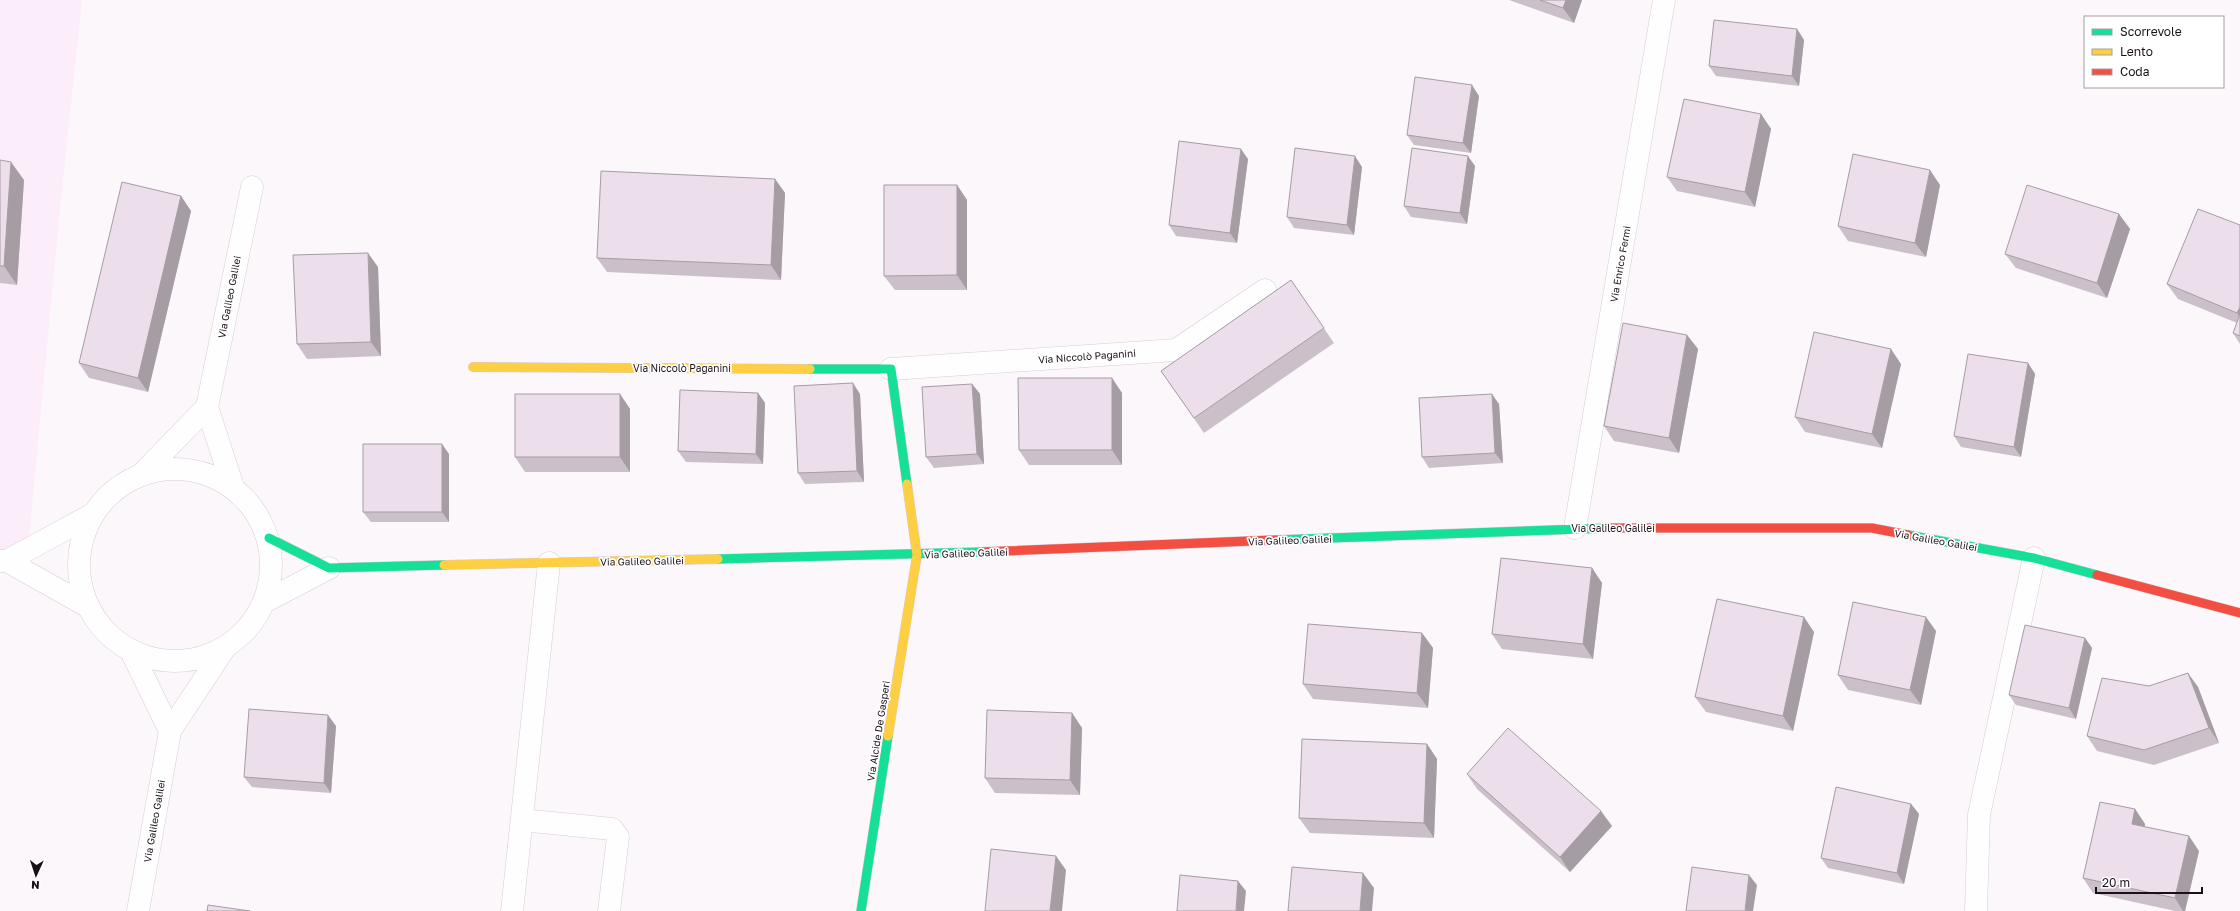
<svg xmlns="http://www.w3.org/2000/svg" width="2240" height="911" font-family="'Golos Text',sans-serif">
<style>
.built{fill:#fbedfa}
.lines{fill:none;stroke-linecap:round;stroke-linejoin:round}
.street-casing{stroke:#d6cdd4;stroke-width:23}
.fast-casing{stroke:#d6cdd4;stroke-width:10}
.slow-casing{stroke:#d6cdd4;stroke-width:10}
.jam-casing{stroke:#d6cdd4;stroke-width:10}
.street{stroke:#fffefe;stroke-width:22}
.fast{stroke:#16e098;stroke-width:9}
.slow{stroke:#ffcf43;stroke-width:9}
.jam{stroke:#f24e42;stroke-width:9}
.wall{fill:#cbc0ca}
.shaded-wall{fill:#a59ca4}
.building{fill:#ecdfeb;stroke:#a59ca4}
.labels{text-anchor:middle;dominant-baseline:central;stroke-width:3.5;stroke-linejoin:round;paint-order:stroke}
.street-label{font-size:10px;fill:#1a101a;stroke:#fff}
</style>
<rect width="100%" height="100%" fill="#fcf7fb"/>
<path class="built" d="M0,0H82L61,198L29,537L6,551H0Z"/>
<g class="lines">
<g class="street-casing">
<path id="street" d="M891,369L1176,350L1265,290
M207,407L233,487
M79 565a96 96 0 1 1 192 0a96 96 0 1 1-192 0Z
M142,474L207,407L252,187
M1575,528L1664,0
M0,561H7L93,514
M7,561L87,606
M266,601L329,568
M131,651L170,731
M522,820L612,829L618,837L609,911
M138,911L170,731L224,649
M512,911L549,563
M1976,911L1979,815L2034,558"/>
</g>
<g class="fast-casing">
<path id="fast" d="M810,369H891L907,484
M1908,535L2034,558L2097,575
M269,538L329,568L444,565
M1275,540L1610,528
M718,559L981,552
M861,911L888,736"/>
</g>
<g class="slow-casing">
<path id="slow" d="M473,367L810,369
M444,565L718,559
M888,736L917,555L907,484"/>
</g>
<g class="jam-casing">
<path id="jam" d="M1610,528H1872L1908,535
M981,552L1275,540
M2097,575L2240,613"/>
</g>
<use href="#street" class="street"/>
<use href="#fast" class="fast"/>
<use href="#slow" class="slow"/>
<use href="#jam" class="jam"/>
</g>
<path class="wall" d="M1509,0H1582L1574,23Z
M1797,29L1804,40L1799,86L1716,76L1709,66Z
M1479,96L1471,153L1414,145L1407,135Z
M1761,114L1771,129L1755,207L1677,191L1667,177Z
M1248,159L1237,243L1176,236L1169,225Z
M0,160L24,180L17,285L0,283Z
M1475,166L1467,224L1411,217L1404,206Z
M1362,167L1354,235L1294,228L1287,217Z
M775,179L785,193L781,280L607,272L597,258Z
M957,185L967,200V290H895L884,276Z
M1940,185L1926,257L1848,241L1838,226Z
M181,196L191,211L148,392L89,378L79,363Z
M2119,214L2130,229L2107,298L2016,268L2005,254Z
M2240,225V344L2233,333L2237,323L2178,299L2167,284Z
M378,267L381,356L307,359L297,344Z
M1291,280L1334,343L1204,433L1161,371Z
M1687,335L1698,349L1679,453L1614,441L1604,426Z
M2028,363L2035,374L2021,457L1961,447L1954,436Z
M1901,364L1882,448L1805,432L1795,417Z
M1112,378L1122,393V465H1029L1019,450Z
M972,384L980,394L984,464L934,468L926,457Z
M758,393L765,403L763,464L686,462L678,451Z
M620,394L630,409V472H525L515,457Z
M860,394L864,482L805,484L798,473Z
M1499,404L1503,463L1429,468L1422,457Z
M449,454V522H371L363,512Z
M1592,568L1602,583L1593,659L1502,649L1492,634Z
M1936,631L1921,705L1848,690L1838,675Z
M1814,632L1793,731L1706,712L1695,697Z
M1422,633L1433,648L1428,708L1313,699L1303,684Z
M2085,638L2092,648L2076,719L2016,705L2009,695Z
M2149,686L2198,687L2219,743L2154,765L2097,751L2087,736Z
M1072,713L1082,728L1080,795L995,793L985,778Z
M336,726L331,793L252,787L244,777Z
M1427,744L1437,759L1434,838L1310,833L1299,818Z
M1467,774L1612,826L1570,872L1477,789Z
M1911,804L1919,814L1904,884L1828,868L1821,858Z
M2135,809L2145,824V827L2199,851L2185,911H2175L2093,893L2083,878Z"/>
<path class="shaded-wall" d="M1566,0H1582L1574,23L1563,8Z
M1797,29L1804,40L1799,86L1792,76Z
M1472,85L1479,96L1471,153L1463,143Z
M1761,114L1771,129L1755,207L1745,192Z
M1241,149L1248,159L1237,243L1230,233Z
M1355,156L1362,167L1354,235L1347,225Z
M1468,156L1475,166L1467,224L1460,213Z
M11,162L24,180L17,285L4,266Z
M1930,170L1940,185L1926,257L1915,243Z
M775,179L785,193L781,280L771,265Z
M957,185L967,200V290L957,275Z
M181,196L191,211L148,392L138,378Z
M2119,214L2130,229L2107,298L2097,283Z
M368,253L378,267L381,356L371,342Z
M2240,307V317L2237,313Z
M1687,335L1698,349L1679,453L1669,438Z
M1891,349L1901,364L1882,448L1872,434Z
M2028,363L2035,374L2021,457L2014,447Z
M1112,378L1122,393V465L1112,450Z
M853,383L860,394L864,482L857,471Z
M972,384L980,394L984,464L977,454Z
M758,393L765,403L763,464L756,454Z
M620,394L630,409V472L620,457Z
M1492,394L1499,404L1503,463L1495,453Z
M442,444L449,454V522L442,512Z
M1592,568L1602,583L1593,659L1583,644Z
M1804,617L1814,632L1793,731L1783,716Z
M1926,617L1936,631L1921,705L1910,690Z
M1422,633L1433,648L1428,708L1417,693Z
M2085,638L2092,648L2076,719L2069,708Z
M2188,673L2198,687L2219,743L2209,728Z
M1072,713L1082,728L1080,795L1070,780Z
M328,715L336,726L331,793L324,783Z
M1427,744L1437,759L1434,838L1424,823Z
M1911,804L1919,814L1904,884L1897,873Z
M2135,809L2145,824L2142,839L2132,824Z
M1601,811L1612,826L1570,872L1560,857Z
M2189,836L2199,851L2185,911H2183L2175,898Z
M1056,856L1066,870L1062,911H1050Z
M1363,873L1374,888L1372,911H1360Z
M1749,875L1757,885L1753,911H1745Z
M1238,881L1246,891L1244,911H1236Z"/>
<path class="building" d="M1540,0H1566L1563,8Z
M1714,20L1797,29L1792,76L1709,66Z
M1415,77L1472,85L1463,143L1407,135Z
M1684,99L1761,114L1745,192L1667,177Z
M1179,141L1241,149L1230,233L1169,225Z
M1295,148L1355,156L1347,225L1287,217Z
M1412,148L1468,156L1460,213L1404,206Z
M1853,154L1930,170L1915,243L1838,226Z
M0,160L11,162L4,266H0Z
M601,171L775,179L771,265L597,258Z
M122,182L181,196L138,378L79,363Z
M884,185H957V275L884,276Z
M2027,185L2119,214L2097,283L2005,254Z
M2198,209L2240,225V307L2237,313L2167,284Z
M368,253L371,342L297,344L293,255Z
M1291,280L1324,328L1194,418L1161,371Z
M2240,314V336L2233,333Z
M1623,323L1687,335L1669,438L1604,426Z
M1814,332L1891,349L1872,434L1795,417Z
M1968,354L2028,363L2014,447L1954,436Z
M1018,378H1112V450H1019Z
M853,383L857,471L798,473L794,386Z
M972,384L977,454L926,457L922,387Z
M680,390L758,393L756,454L678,451Z
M515,394H620V457H515Z
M1492,394L1495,453L1422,457L1419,398Z
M363,444H442V512H363Z
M1501,558L1592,568L1583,644L1492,634Z
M1717,599L1804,617L1783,716L1695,697Z
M1853,602L1926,617L1910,690L1838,675Z
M1308,624L1422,633L1417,693L1303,684Z
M2025,625L2085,638L2069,708L2009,695Z
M2188,673L2209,728L2144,750L2087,736L2102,678L2149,686Z
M249,709L328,715L324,783L244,777Z
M987,710L1072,713L1070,780L985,778Z
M1508,728L1601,811L1560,857L1467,774Z
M1302,739L1427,744L1424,823L1299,818Z
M1836,787L1911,804L1897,873L1821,858Z
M2100,802L2135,809L2132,824L2189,836L2175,898L2083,878Z
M991,849L1056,856L1050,911H985Z
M1292,867L1363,873L1360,911H1288Z
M1692,867L1749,875L1745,911H1686Z
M1180,875L1238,881L1236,911H1177Z
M208,905L250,911H207Z"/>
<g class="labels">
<g class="street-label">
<text transform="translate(1620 264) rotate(-80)">Via Enrico Fermi</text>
<text transform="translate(229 297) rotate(-79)">Via Galileo Galilei</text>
<text transform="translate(1087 356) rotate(-4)">Via Niccolò Paganini</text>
<text x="682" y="368">Via Niccolò Paganini</text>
<text x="1613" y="528">Via Galileo Galilei</text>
<text transform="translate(1290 540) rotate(-2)">Via Galileo Galilei</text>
<text transform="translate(1936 540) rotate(10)">Via Galileo Galilei</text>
<text transform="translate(966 553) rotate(-2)">Via Galileo Galilei</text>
<text transform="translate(642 561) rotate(-1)">Via Galileo Galilei</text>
<text transform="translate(878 731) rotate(-81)">Via Alcide De Gasperi</text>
<text transform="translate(154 821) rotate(-80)">Via Galileo Galilei</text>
</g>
</g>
<rect x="2084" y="16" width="140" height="72" fill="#ffffff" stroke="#a39fa3"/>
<rect x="2092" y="29" width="20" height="6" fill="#16e098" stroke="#a39fa3"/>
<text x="2120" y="36" font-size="12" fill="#1a101a">Scorrevole</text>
<rect x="2092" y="49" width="20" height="6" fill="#ffcf43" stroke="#a39fa3"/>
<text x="2120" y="56" font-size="12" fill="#1a101a">Lento</text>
<rect x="2092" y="69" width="20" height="6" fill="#f24e42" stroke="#a39fa3"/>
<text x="2120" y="76" font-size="12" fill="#1a101a">Coda</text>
<g transform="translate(36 875) rotate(183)" stroke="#ffffff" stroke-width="3" paint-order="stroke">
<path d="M0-3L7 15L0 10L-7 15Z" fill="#1a101a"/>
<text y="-6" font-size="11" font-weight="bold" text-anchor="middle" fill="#1a101a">N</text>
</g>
<path d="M2096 887v6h106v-6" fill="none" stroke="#1a101a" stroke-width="2"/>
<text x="2102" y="887" font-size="12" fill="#1a101a" stroke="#ffffff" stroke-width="3" paint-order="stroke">20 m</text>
</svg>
